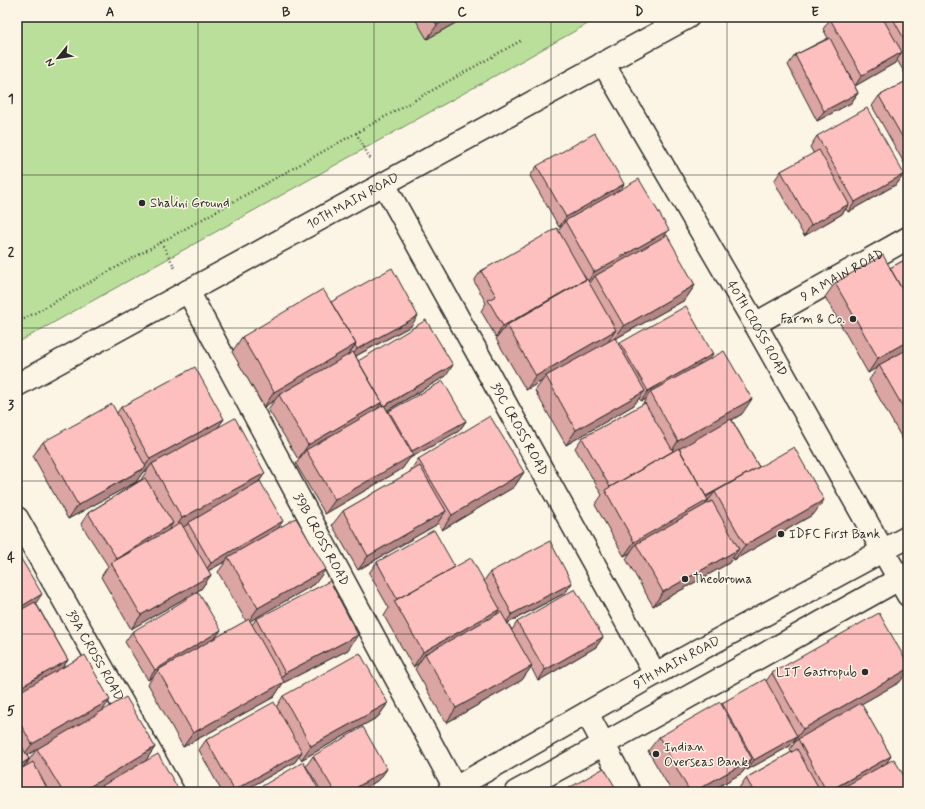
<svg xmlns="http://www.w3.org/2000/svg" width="925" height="809" font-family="Mynerve,sans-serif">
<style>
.green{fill:#badf9a;stroke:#728562}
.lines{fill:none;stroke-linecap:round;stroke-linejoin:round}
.minor-casing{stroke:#2b2b2b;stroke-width:25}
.tertiary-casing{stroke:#2b2b2b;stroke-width:25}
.secondary-casing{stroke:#2b2b2b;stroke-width:25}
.path{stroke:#2b2b2b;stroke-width:2.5;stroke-dasharray:1 3;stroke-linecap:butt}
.minor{stroke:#fcf5e5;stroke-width:22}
.tertiary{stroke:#fcf5e5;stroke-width:22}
.secondary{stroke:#fcf5e5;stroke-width:22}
.wall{fill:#daa5a3;stroke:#2b2b2b;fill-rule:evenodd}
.shaded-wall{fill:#b18685;stroke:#2b2b2b}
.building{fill:#fdc0be;stroke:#2b2b2b}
.grid{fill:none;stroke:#2b2b2b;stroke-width:1;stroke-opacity:0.55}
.poi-dot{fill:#2b2b2b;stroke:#fcf5e5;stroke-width:1.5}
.labels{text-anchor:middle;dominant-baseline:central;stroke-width:3;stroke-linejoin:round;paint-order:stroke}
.street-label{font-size:13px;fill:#2b2b2b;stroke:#fcf5e5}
.poi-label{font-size:13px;fill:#2b2b2b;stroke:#fcf5e5;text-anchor:start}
.neatline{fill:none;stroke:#2b2b2b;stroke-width:1.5}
.grid-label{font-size:13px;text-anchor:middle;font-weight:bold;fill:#2b2b2b}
</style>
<rect width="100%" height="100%" fill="#fcf5e5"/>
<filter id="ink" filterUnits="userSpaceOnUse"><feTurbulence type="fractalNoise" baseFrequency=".025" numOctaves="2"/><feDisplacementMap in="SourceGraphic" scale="8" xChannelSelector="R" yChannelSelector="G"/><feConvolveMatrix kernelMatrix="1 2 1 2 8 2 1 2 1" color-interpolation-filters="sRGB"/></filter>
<g filter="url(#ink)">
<path class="green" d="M17,17H600L17,343Z"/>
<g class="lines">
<g class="minor-casing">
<g id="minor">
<path id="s1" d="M384,184L655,674"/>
<path id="s2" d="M188,291L455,788"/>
<path id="s3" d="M755,324L908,238"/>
<path id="s4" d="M17,518L173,792"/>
<path d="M587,713L629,792"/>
</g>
</g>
<g class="tertiary-casing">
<g id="tertiary">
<path id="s5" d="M603,63L755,324L908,595"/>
<path id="s6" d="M17,385L688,17"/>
</g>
</g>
<g class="secondary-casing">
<g id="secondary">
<path id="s7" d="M448,792L655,674L908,537"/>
<path d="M516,792L604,744L908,574"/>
</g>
</g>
<path class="path" d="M356,133L371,160
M161,242L175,268
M17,323L522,40"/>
<use href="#minor" class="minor"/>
<use href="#tertiary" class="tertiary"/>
<use href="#secondary" class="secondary"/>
</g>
<path class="wall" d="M414,17H466L427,39Z
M833,17H908V77H907L897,60L895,63L855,86L848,72L858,93L851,103L817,121L788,65L795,55L828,38L823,29L830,19Z
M908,80V170L872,106L879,96Z
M817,136L904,174L897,184L848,212L846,209L842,214L804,236L774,181L781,171L814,154L810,147Z
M537,166L620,190L664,236L695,285L685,300L615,339L619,345L620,343L710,359L742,414L732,420L759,467L814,514L734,560L733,557L729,563L653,606L626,559L630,553L624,556L595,505L602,495L575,448L582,438L642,405L646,399L641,401L639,398L634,405L566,445L535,391L542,381L526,390L496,339L500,334L496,337L481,311L486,303L474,281L481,271L559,230L562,226L559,227L530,176Z
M908,258V449L869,380L878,367L868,373L825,297L835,283L890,268Z
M331,302L411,326L356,356L358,361L446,376L387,411L388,412L389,411L466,421L459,431L410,458L402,469L325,514L296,464L300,458L298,459L268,409L275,400L264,407L232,352L242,337Z
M121,407L224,419L217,428L265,473L259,482L278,529L315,584L250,621L252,625L256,619L348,650L283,683L274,697L183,747L148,684L153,677L148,680L125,642L132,632L216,638L246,621L218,572L226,561L208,571L211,575L201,589L131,629L101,577L108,566L81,524L88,513L142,479V478L148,469L143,472L136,482L68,519L33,456L43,442L117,413Z
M418,459L524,472L514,487L442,530L438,523L436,525L358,570L332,525L343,511L409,473Z
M17,552L36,603L68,660L63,667L103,710L155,747L146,760L180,792H17ZM36,750L27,763L28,765L24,767L29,759L27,755Z
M377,562L455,567L484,581L490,572L572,583L565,593L508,623L512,630L517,622L603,637L596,647L538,681L531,667L522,680L446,723L415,669L419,663L413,667L384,616L389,608L369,573Z
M772,673L900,682L861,704L891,756L886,763L908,792H741L739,788L746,778L792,752L790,749L796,741L793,743L792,742L790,746L747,770L746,768L742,773L709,792H672L648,751L659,737L721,705L722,703L766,681Z
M283,696L388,703L378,717L301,760L299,756L295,762L241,792H222L199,750L206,740L277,706Z
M313,756L380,779L359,792H322L306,766Z"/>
<path class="shaded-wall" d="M450,17H466L427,39L437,25Z
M902,52L895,63L855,86L862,75Z
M858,93L851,103L817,121L824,111Z
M904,174L897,184L848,212L855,202Z
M624,184L617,195L565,221L562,226L559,227L566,217Z
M849,204L842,214L804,236L811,225Z
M669,230L658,245L595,276L590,283L584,287L594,272Z
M586,279L507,325L500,334L496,337L503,326Z
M695,285L685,300L613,340L624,326Z
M418,316L411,326L350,359L357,349Z
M616,330L606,345L546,376L542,381L526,390L536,376Z
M908,341V350L879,365L878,367L868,373L878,358Z
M356,344L346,358L279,395L275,400L264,407L274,392Z
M713,354L706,364L650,392L646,399L641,401L648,391Z
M453,365L446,376L376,417L383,407Z
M645,391L634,405L566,445L576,430Z
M752,399L742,414L679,450L671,452L678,441Z
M382,402L372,416L306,450L300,458L298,459L308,445Z
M224,419L214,433L152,464L148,469L143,472L136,482L68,519L78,505L143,469L150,459Z
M466,421L459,431L410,458L402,469L325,514L335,500L407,458L412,451Z
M524,472L514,487L442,530L452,515Z
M265,473L255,487L188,523L187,525L172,533L182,518Z
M715,492L698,514L636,544L630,553L624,556L634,542L706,497Z
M824,500L814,514L734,560L745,545Z
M446,511L436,525L358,570L368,556Z
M283,521L276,531L228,557L226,561L204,573L211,563Z
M173,523L166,534L117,559Z
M739,549L729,563L653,606L663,592Z
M326,569L315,584L247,623L258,608Z
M211,575L201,589L131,629L141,615Z
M572,583L565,593L505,624L512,614Z
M42,594L32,609L17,618V609Z
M500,609L490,623L425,654L419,663L413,667L423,652Z
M221,630L214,640L158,670L153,677L148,680L155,670Z
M358,635L348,650L283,683L274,697L183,747L193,733L275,687L285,673Z
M603,637L596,647L538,681L545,670Z
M68,660L58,674L17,698V689Z
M532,666L522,680L446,723L456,708Z
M908,669V671L900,682L798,740V739L796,741L793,743L803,729Z
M110,700L100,714L37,749L36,750L21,759L32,744Z
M388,703L378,717L301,760L311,746Z
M797,736L790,746L747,770L754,760Z
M155,747L145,762L95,792H81Z
M302,752L295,762L241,792H232L234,790Z
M891,756L884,767L839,792H828Z
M29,759L22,769L17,773V767Z
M752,759L742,773L709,792H693Z
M387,769L380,779L359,792H349Z"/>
<path class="building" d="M432,17H450L437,25Z
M833,17H882L902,52L862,75L830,19Z
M892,17H908V46Z
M830,38L858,93L824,111L795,55Z
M908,80V147L879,96Z
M867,108L904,174L855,202L817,136Z
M595,133L624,184L566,217L537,166Z
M819,150L849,204L811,225L781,171Z
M639,179L669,230L594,272L565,221Z
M557,228L586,279L503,326L488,300L496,296L481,271Z
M667,235L695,285L624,326L595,276Z
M883,255L908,300V341L878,358L835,283Z
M908,258V300L890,268Z
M392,268L418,316L357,349L355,345L356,344L331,302Z
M587,279L616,330L536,376L507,325Z
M323,289L356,344L274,392L242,337Z
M686,306L713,354L648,391L620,343Z
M426,320L453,365L384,406V405L382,406L381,403L382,402L358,361Z
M615,338L645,391L576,430L546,376Z
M908,349V416L879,365Z
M724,351L752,399L678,441L650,392Z
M353,352L382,402L308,445L279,395Z
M195,367L224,419L150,459L121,407Z
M443,381L466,421L412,451L389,411Z
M645,403L673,451L610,487L582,438Z
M112,404L146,467L78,505L43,442Z
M384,405L413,455L335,500L306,450Z
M490,416L524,472L452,515L418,459Z
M235,418L265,473L182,518L152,464Z
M731,419L759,467L706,496L679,449Z
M794,447L824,500L745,545L715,492Z
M679,448L708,500L634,542L605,490Z
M420,466L446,511L368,556L343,511Z
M145,478L173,523L117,559L88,513Z
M260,481L283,521L211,563L188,523Z
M712,501L739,549L663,592L636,544Z
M296,518L326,569L258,608L228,557Z
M181,523L211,575L141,615L111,563Z
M434,530L455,567L397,599L377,562Z
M550,541L572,583L512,614L490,572Z
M17,552L42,594L17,609Z
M471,558L500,609L423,652L394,601Z
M330,581L358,635L285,673L256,619Z
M575,589L603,637L545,670L517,622Z
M198,592L221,630L155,670L132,632Z
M35,602L68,660L17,689V612Z
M501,612L532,666L456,708L425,654Z
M879,613L908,664V669L803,729L772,673Z
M249,619L284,682L193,733L158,670Z
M360,653L388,703L311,746L283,696Z
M85,655L110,700L32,744L17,718V693Z
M765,679L797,736L754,760L722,703Z
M126,697L155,747L81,792H63L37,749Z
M274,702L302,752L234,790L206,740Z
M720,702L752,759L693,792H690L659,737Z
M861,703L891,756L827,792L798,739Z
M363,727L387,769L349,792H335L313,756Z
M17,738L29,759L17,767Z
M797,749L821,792H754L746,778Z
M158,754L180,792H91Z
M894,759L908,783V792H835Z
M33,762L49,792H17V771Z
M303,762L320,792H252Z
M604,768L618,792H562Z"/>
</g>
<path class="grid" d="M198,17V792M374,17V792M551,17V792M727,17V792M17,175H908M17,328H908M17,481H908M17,634H908"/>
<g class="poi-dot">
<circle cx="142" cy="203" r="4"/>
<circle cx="853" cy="319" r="4"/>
<circle cx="781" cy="534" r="4"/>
<circle cx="685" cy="579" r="4"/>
<circle cx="865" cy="672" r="4"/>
<circle cx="656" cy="754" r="4"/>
</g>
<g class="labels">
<g class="street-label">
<text stroke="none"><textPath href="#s6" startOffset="383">10TH MAIN ROAD</textPath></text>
<text stroke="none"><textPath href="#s3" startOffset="100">9 A MAIN ROAD</textPath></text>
<text stroke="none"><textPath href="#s5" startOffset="307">40TH CROSS ROAD</textPath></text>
<text stroke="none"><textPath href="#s1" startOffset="280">39C CROSS ROAD</textPath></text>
<text stroke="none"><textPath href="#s2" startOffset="282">39B CROSS ROAD</textPath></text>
<text stroke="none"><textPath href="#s4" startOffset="158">39A CROSS ROAD</textPath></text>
<text stroke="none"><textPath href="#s7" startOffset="263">9TH MAIN ROAD</textPath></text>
</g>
<g class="poi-label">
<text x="150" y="203">Shalini Ground</text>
<text x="845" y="319" text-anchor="end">Farm &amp; Co.</text>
<text x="789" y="534">IDFC First Bank</text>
<text x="693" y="579">Theobroma</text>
<text x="857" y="672" text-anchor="end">LIT Gastropub</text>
<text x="664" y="747">Indian<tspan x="664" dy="15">Overseas Bank</tspan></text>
</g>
</g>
<rect width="925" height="809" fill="none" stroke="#fcf5e5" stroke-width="44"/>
<g transform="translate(58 58) rotate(240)" stroke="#fcf5e5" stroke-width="3" paint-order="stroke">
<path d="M0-3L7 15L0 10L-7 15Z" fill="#2b2b2b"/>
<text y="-6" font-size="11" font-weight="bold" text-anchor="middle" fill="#2b2b2b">N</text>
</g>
<rect x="22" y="22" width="881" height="765" class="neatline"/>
<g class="grid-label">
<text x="110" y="16">A</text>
<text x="286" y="16">B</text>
<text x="462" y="16">C</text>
<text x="639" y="16">D</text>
<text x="815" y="16">E</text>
<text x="11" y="103">1</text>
<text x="11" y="256">2</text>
<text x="11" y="409">3</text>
<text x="11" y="562">4</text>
<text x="11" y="715">5</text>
</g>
</svg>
